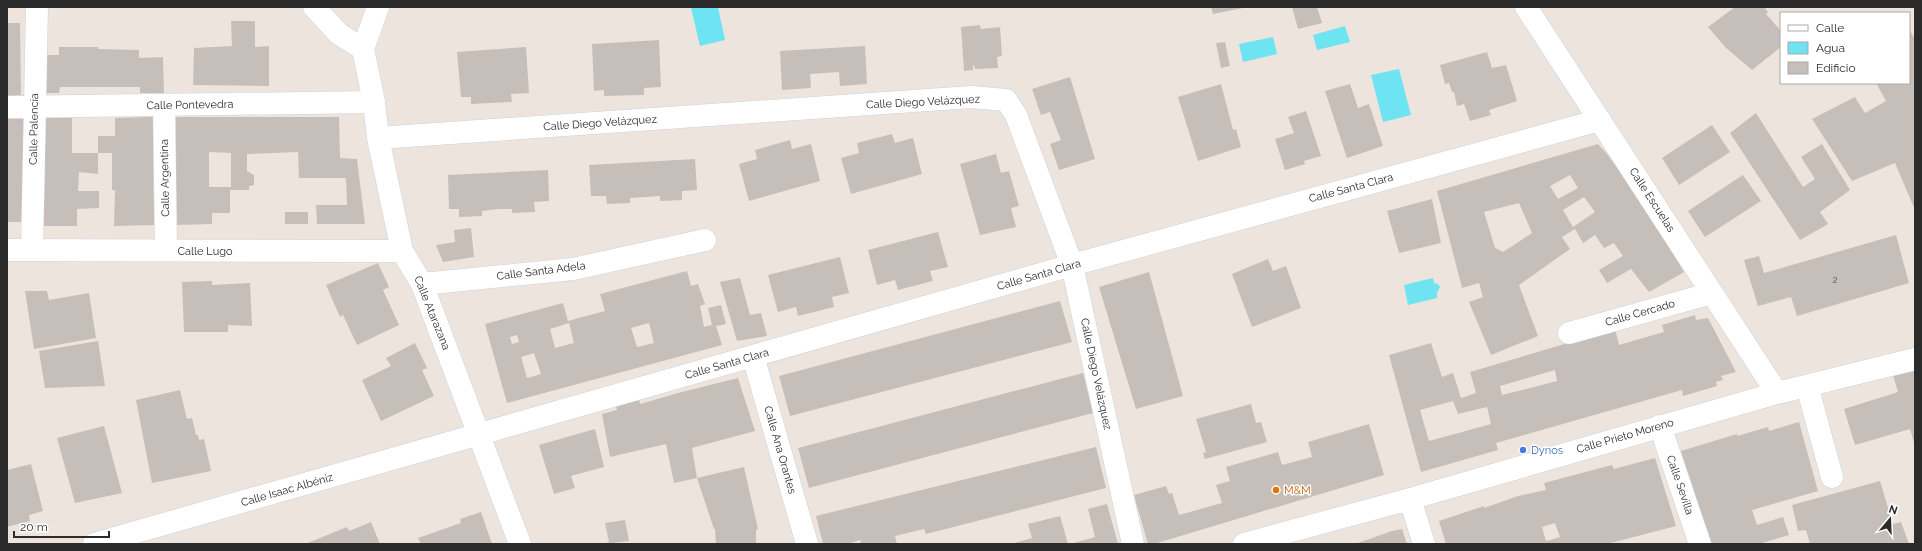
<svg xmlns="http://www.w3.org/2000/svg" width="1922" height="551" font-family="Raleway,sans-serif">
<style>
.water{fill:#6ee4f2}
.building{fill:#c6bfb9;fill-rule:evenodd}
.lines{fill:none;stroke-linecap:round;stroke-linejoin:round}
.minor-casing{stroke:#cbd2dd;stroke-width:23}
.minor{stroke:#fff;stroke-width:22}
.shop-dot{fill:#3f7fe0;stroke:#fff;stroke-width:1.5}
.food-dot{fill:#e8710a;stroke:#fff;stroke-width:1.5}
.labels{text-anchor:middle;dominant-baseline:central;stroke-width:3;stroke-linejoin:round;paint-order:stroke}
.number-label{font-size:9px;fill:#52504e}
.street-label{font-size:11px;fill:#2b2b2b;stroke:#fff}
.shop-label{font-size:11px;fill:#366cbe;stroke:#fff;text-anchor:start}
.food-label{font-size:11px;fill:#c56008;stroke:#fff;text-anchor:start}
</style>
<rect width="100%" height="100%" fill="#ede4dd"/>
<path class="water" d="M718,7L725,40L700,46L691,8Z
M1345,26L1350,42L1317,50L1313,35Z
M1273,37L1277,54L1243,62L1239,44Z
M1399,69L1411,115L1383,122L1371,75Z
M1433,278L1434,283L1438,284L1440,287L1437,293V298L1408,305L1404,285Z"/>
<path class="building" d="M1211,7H1243V8L1213,14Z
M1292,7H1317L1322,23L1298,29Z
M1735,7H1764L1768,12L1766,14L1781,31V47L1752,70L1725,47L1708,27Z
M231,21H255V47L269,46V86L193,85L194,48L232,46Z
M7,23H20L21,95H18L7,96Z
M980,25L981,29L1000,27L1002,56L997,57L998,68L975,69L974,65H973V70L964,71L961,27Z
M1909,29L1915,39V210L1895,163L1852,181L1812,119L1855,97L1865,113L1886,101L1876,83H1909Z
M659,40L661,87L644,88V95L604,96V90L594,91L592,44Z
M1225,42L1230,66L1221,68L1216,43Z
M865,46L867,84L840,86L839,72L810,74L811,88L782,90L780,51Z
M59,47H98V49L139,50V58L163,57L164,93H140V87H60L59,93H42V55H59Z
M526,47L529,93L511,94L512,102L471,104V97H461L457,52Z
M1487,52L1492,68L1506,65L1517,101L1489,110L1491,115L1470,121L1464,104L1457,106L1454,92H1452L1449,83L1445,84L1440,65Z
M1070,77L1095,159L1059,170L1050,144L1061,140L1050,112L1041,115L1032,89Z
M1221,84L1233,130L1236,129L1241,147L1198,161L1178,97Z
M1350,84L1358,108L1369,104L1383,146L1347,158L1325,91Z
M1306,111L1321,156L1304,161L1305,164L1285,170L1275,139L1294,133L1288,117Z
M1756,113L1803,187L1815,179L1801,157L1822,144L1850,190L1820,212L1828,224L1800,240L1730,133Z
M153,117L154,225L114,226L115,190H112V153H98V136H115V118Z
M176,117H339L340,158L357,159L365,224H317L316,205H347L346,178H299L298,152L247,154V171L254,175V185L249,186V190H230V213H212V224L174,225ZM209,152L231,153V187H209Z
M43,118H72V153H98V174L79,172L78,191H99V208L77,209V226H44Z
M7,119H28L25,222H7Z
M1712,125L1730,152L1679,185L1662,158Z
M892,134L895,143L913,138L922,174L851,194L841,158L859,153L857,143Z
M790,140L792,149L811,144L820,181L749,201L739,164L757,159L755,150Z
M1598,144L1607,154L1642,202L1684,272L1649,292L1631,269L1607,283L1599,270L1623,256L1614,243L1604,248L1595,235L1583,243L1575,229L1562,237L1570,249L1519,285L1538,336L1491,355L1469,302L1483,297L1479,283L1462,288L1437,191ZM1570,175L1578,188L1558,199L1550,186ZM1584,197L1595,212L1573,227L1563,210ZM1519,203L1532,233L1503,252L1495,248L1484,212Z
M996,154L1001,173L1009,171L1019,206L1011,208L1016,227L980,235L960,164Z
M695,159L697,190L682,191V200L660,201V196L630,198V203L607,204L606,196H591L589,165Z
M548,170L549,201L534,202L535,212L512,213V209H498L482,211V216L459,217V209H449L448,175Z
M1743,175L1761,201L1705,237L1688,211Z
M1432,199L1441,243L1399,253L1387,211Z
M285,212H308V224H285Z
M471,228L474,257L443,262L436,245L455,242L454,230Z
M938,232L948,267L930,271L933,281L898,290L895,280L877,285L868,250Z
M1896,235L1909,283L1797,316L1791,297L1758,306L1744,260L1759,256L1764,273Z
M840,257L849,293L832,297L834,307L798,316L796,307L778,312L768,275Z
M1268,259L1273,271L1286,266L1301,308L1252,327L1232,274Z
M378,263L389,287L383,290L399,325L357,345L343,315L340,317L326,285Z
M687,271L691,286L698,284L705,304L700,306L704,327L712,325L708,308L721,305L726,324L716,326L722,345L507,403L485,324L563,303L568,321L586,316L605,311L600,294ZM569,323L574,343L555,348L550,329ZM649,323L654,343L637,347L631,328ZM517,335L519,342L512,344L510,337ZM534,353L541,374L527,378L521,357Z
M1149,272L1183,396L1136,409L1099,287Z
M740,278L750,315L761,313L767,336L737,341L720,282Z
M212,281V285L250,283L252,326L228,325V332H184L182,282Z
M25,291H47L49,300L89,293L96,338L34,349Z
M1060,301L1072,342L790,416L779,376Z
M1695,315L1696,320L1708,318L1736,372L1721,376L1723,380L1716,382L1717,386L1683,396L1682,390L1496,443L1498,450L1421,472L1389,355L1431,343L1442,377L1453,373L1461,398L1476,393L1470,372L1615,329L1619,345L1664,332L1662,325ZM1555,370L1557,381L1502,395L1500,386ZM1453,401L1458,414L1487,407L1491,424L1429,441L1420,410Z
M98,341L105,386L45,388L39,351Z
M415,343L427,368L422,370L434,396L381,421L362,380L391,366L386,358Z
M1915,369V446L1910,429L1855,445L1844,409L1898,392L1893,375Z
M1083,373L1093,413L809,488L798,448Z
M738,378L755,431L692,448L697,478L744,467L758,529L756,530V544H716L715,529H714L697,478L674,483L666,444L610,457L602,414L617,410L616,406L639,399L640,404L678,393Z
M180,390L187,419L192,418L196,435H198L199,440L204,439L211,471L152,483L136,400Z
M1251,404L1256,423L1261,422L1267,442L1205,459L1203,453L1206,452L1196,419Z
M1799,422L1818,491L1752,510L1757,525L1783,517L1789,535L1759,544H1711L1681,451L1737,434V436L1768,427L1769,431Z
M1369,424L1384,475L1154,544H1148L1134,495L1166,486L1169,494L1172,493L1179,515L1222,503L1216,485L1230,481L1226,467L1278,452L1282,465L1312,457L1308,442Z
M104,426L122,493L75,503L57,438Z
M595,429L604,467L571,476L575,488L554,494L539,445Z
M1096,447L1106,488L926,534L924,529L895,536L897,544H861L860,540L848,544H823L816,516Z
M1655,458L1676,526L1607,544H1446L1439,521L1484,506V508L1518,496L1546,490L1544,483L1612,465L1614,469ZM1555,523L1560,537L1546,541L1542,527Z
M31,464L43,511L29,515L30,521L7,527V470Z
M1880,481L1893,524L1901,522L1909,544H1810L1806,530L1798,531L1792,505Z
M1107,504L1118,544H1070L1095,537L1088,509Z
M481,512L492,544H421L418,538L461,523L460,519Z
M1060,516L1068,544H1011L1032,538L1028,524Z
M625,520L629,541L603,544L609,542L605,523Z
M371,522L380,544H305L347,527L349,531Z
M1402,529L1407,544H1355L1392,531Z"/>
<g class="lines">
<g class="minor-casing">
<path id="minor" d="M314,7L339,34L363,49
M378,7L363,49L374,102L378,138L402,251L422,284L520,544
M1526,7L1777,393
M164,105L166,250
M7,107L374,102
M378,138L971,97L1006,100L1016,115L1072,265L1133,544
M7,250L402,251
M32,250L37,7
M422,284L573,269L705,240
M1569,333L1712,293
M753,356L807,544
M1807,386L1832,477
M1660,426L1700,544
M1410,499L1424,544
M94,544L1072,265L1600,120
M1244,544L1410,499L1777,393L1915,359"/>
</g>
<use href="#minor" class="minor"/>
</g>
<circle class="shop-dot" cx="1523" cy="450" r="4"/>
<circle class="food-dot" cx="1276" cy="490" r="4"/>
<g class="labels">
<g class="number-label">
<text x="1835" y="280">2</text>
</g>
<g class="street-label">
<text transform="translate(923 102) rotate(-3)">Calle Diego Velázquez</text>
<text transform="translate(190 105) rotate(-1)">Calle Pontevedra</text>
<text transform="translate(600 123) rotate(-4)">Calle Diego Velázquez</text>
<text transform="translate(34 129) rotate(-89)">Calle Palencia</text>
<text transform="translate(165 178) rotate(-91)">Calle Argentina</text>
<text transform="translate(1351 188) rotate(-15)">Calle Santa Clara</text>
<text transform="translate(1652 200) rotate(57)">Calle Escuelas</text>
<text x="205" y="251">Calle Lugo</text>
<text transform="translate(541 271) rotate(-7)">Calle Santa Adela</text>
<text transform="translate(1039 275) rotate(-16)">Calle Santa Clara</text>
<text transform="translate(432 313) rotate(68)">Calle Atarazana</text>
<text transform="translate(1640 313) rotate(-16)">Calle Cercado</text>
<text transform="translate(727 364) rotate(-16)">Calle Santa Clara</text>
<text transform="translate(1096 374) rotate(78)">Calle Diego Velázquez</text>
<text transform="translate(1625 436) rotate(-16)">Calle Prieto Moreno</text>
<text transform="translate(780 450) rotate(74)">Calle Ana Orantes</text>
<text transform="translate(1680 485) rotate(71)">Calle Sevilla</text>
<text transform="translate(287 490) rotate(-16)">Calle Isaac Albéniz</text>
</g>
<g class="shop-label">
<text x="1531" y="450">Dynos</text>
</g>
<g class="food-label">
<text x="1284" y="490">M&amp;M</text>
</g>
</g>
<rect width="1922" height="551" fill="none" stroke="#2b2b2b" stroke-width="16"/>
<rect x="1780" y="12" width="130" height="72" fill="#ffffff" stroke="#aaaaaa"/>
<rect x="1788" y="25" width="20" height="6" fill="#ffffff" stroke="#aaaaaa"/>
<text x="1816" y="32" font-size="12" fill="#2b2b2b">Calle</text>
<rect x="1788" y="42" width="20" height="12" fill="#6ee4f2" stroke="#aaaaaa"/>
<text x="1816" y="52" font-size="12" fill="#2b2b2b">Agua</text>
<rect x="1788" y="62" width="20" height="12" fill="#c6bfb9" stroke="#aaaaaa"/>
<text x="1816" y="72" font-size="12" fill="#2b2b2b">Edificio</text>
<g transform="translate(1890 519) rotate(19)" stroke="#ffffff" stroke-width="3" paint-order="stroke">
<path d="M0-3L7 15L0 10L-7 15Z" fill="#2b2b2b"/>
<text y="-6" font-size="11" font-weight="bold" text-anchor="middle" fill="#2b2b2b">N</text>
</g>
<path d="M14 531v6h95v-6" fill="none" stroke="#2b2b2b" stroke-width="2"/>
<text x="20" y="531" font-size="12" fill="#2b2b2b" stroke="#ffffff" stroke-width="3" paint-order="stroke">20 m</text>
</svg>
